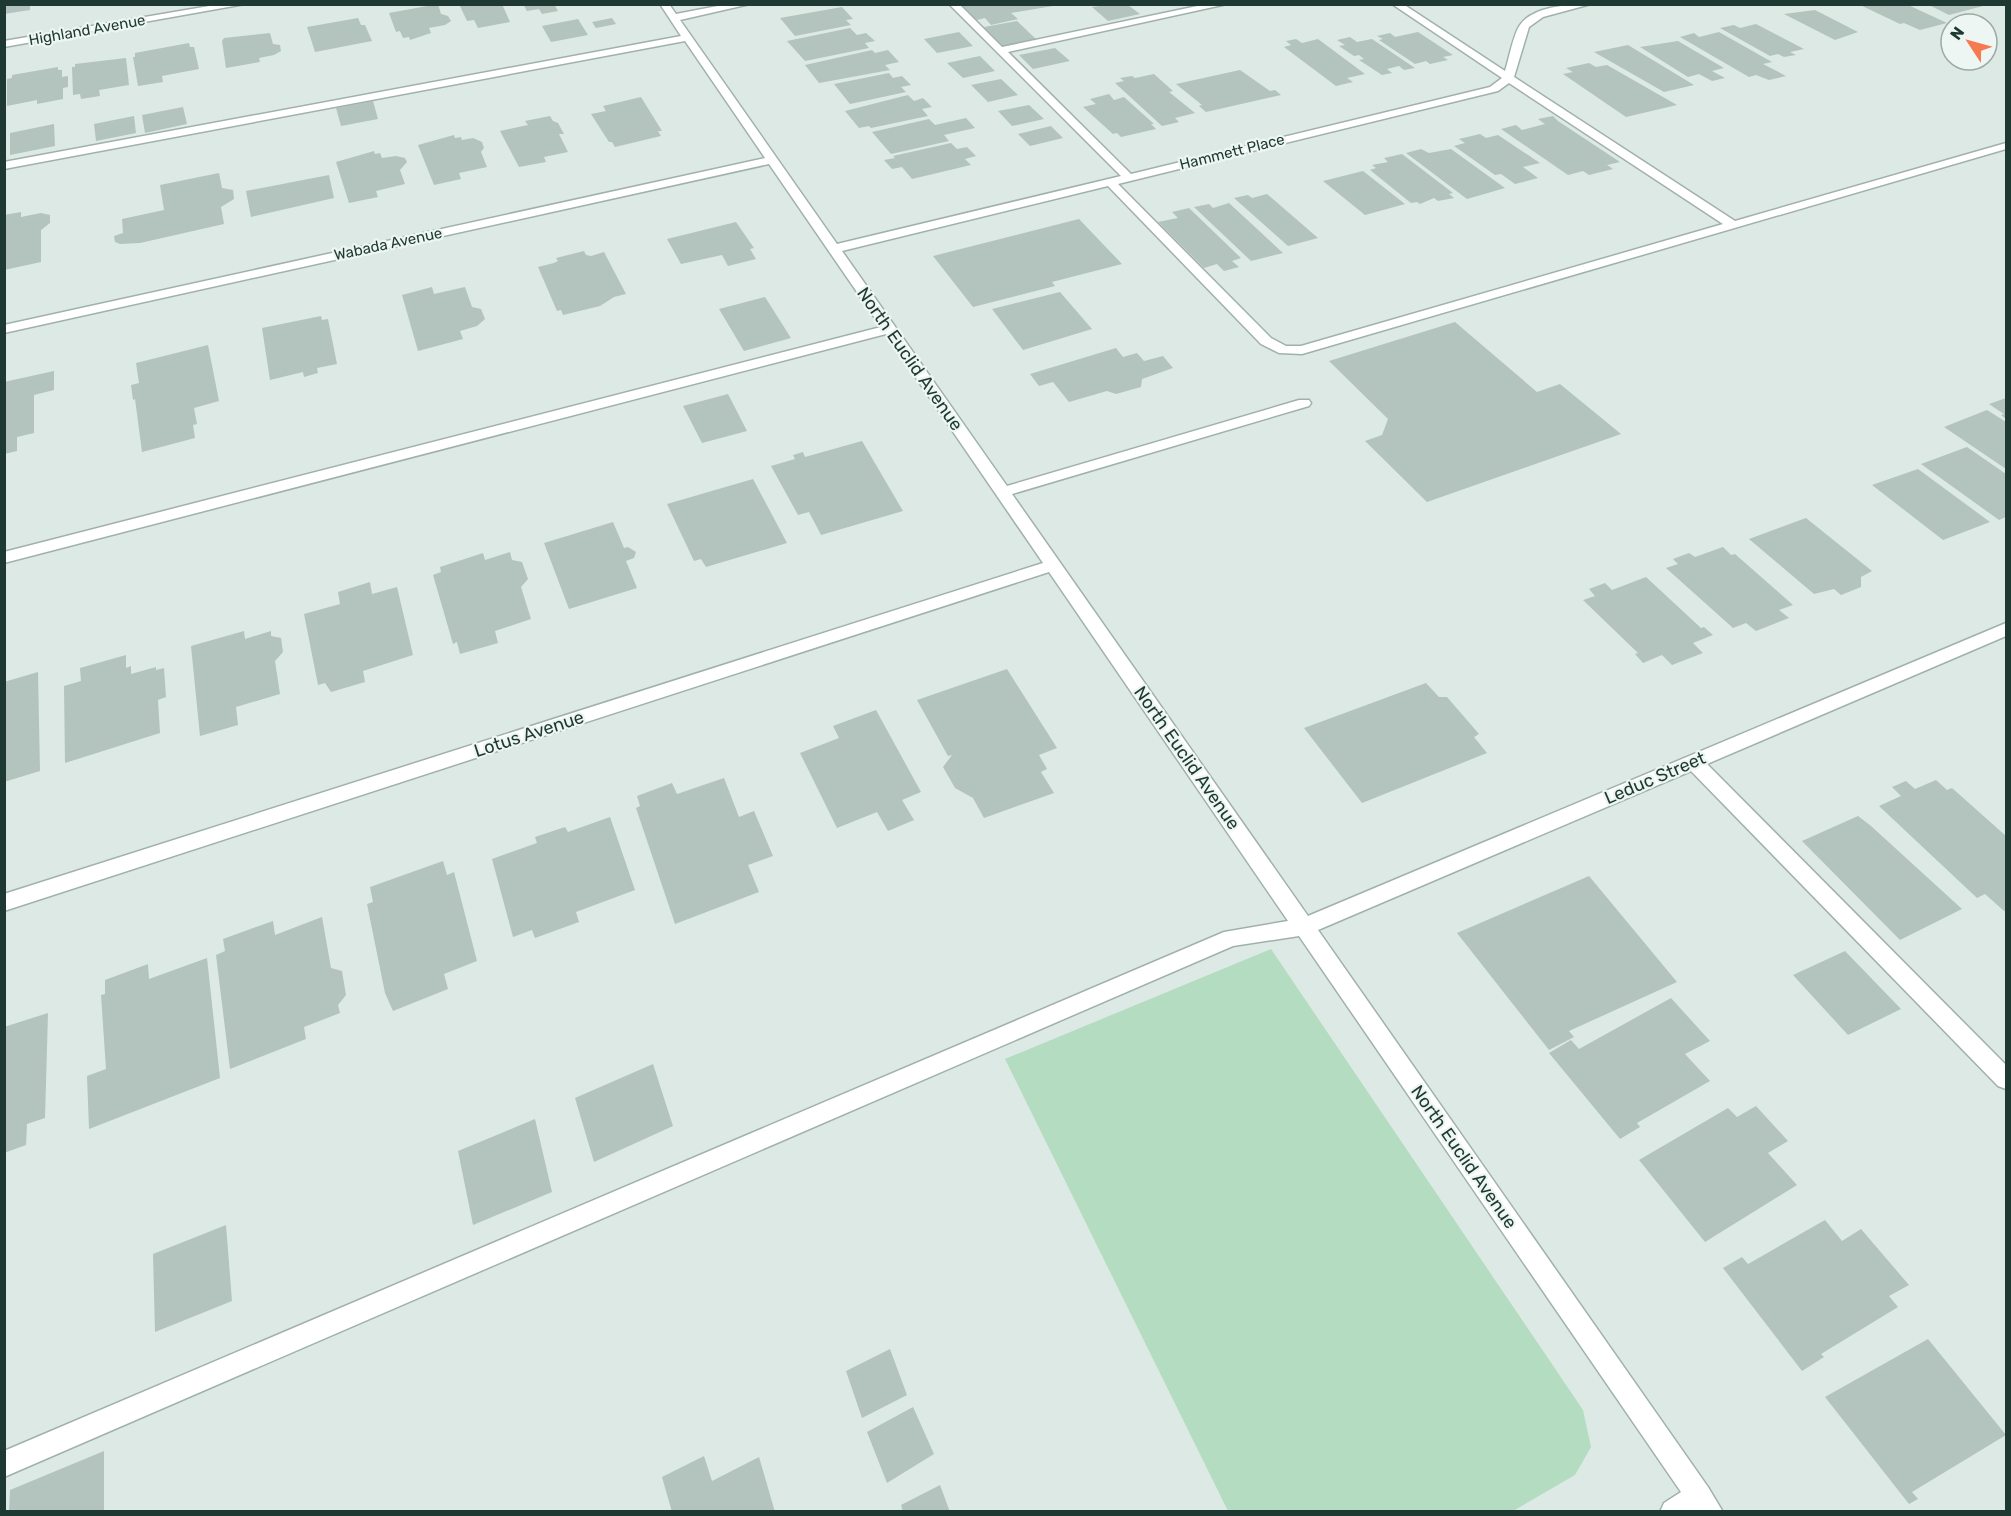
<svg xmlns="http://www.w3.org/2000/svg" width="2011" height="1516" font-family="Rubik,sans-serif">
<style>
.green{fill:#b4dcc0}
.building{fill:#b2c4bd}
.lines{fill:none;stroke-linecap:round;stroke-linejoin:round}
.minor-casing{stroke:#a0b1ab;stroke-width:3}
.minor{fill:#fff;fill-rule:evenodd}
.labels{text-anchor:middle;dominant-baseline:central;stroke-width:4.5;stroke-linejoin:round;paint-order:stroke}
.far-street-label{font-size:15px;fill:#1e3932;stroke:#edf6f2}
.street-label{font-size:18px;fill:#1e3932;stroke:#edf6f2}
</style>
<rect width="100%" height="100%" fill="#dde9e4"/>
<path class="green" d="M1271,949L1583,1410L1591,1447L1575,1475L1513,1511H1228L1005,1059Z"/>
<path class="building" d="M4,4H30V10L4,14Z
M438,4L441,14L448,16L451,21L445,25L429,28L431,33L410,40L409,37L403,38L400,31L396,32L389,13Z
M459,4H502L510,22L478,28L474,20L467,21Z
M523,4H554L558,11L542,14L539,9L527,11Z
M957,4H1053V6L1011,13L1018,19L991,25L985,18L973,21Z
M1858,4H1906L1947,23L1920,30L1904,23L1900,24Z
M1927,4H1980L1983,6L1949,15Z
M1107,5H1128L1140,14L1108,21L1092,7Z
M842,7L853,19L846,20L851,25L795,36L780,18Z
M1815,10L1858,32L1835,40L1784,14Z
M358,18L361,25H365L372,41L315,52L307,27Z
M612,18L616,24L596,28L592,22Z
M578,19L588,35L551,42L542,26Z
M1017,21L1037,40L1003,47L984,27Z
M1756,24L1804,49L1790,52L1796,55L1784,57L1778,54L1770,56L1720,28L1734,25L1740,28Z
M850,28L857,35L866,33L875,41L865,43L869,48L805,61L787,41Z
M959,32L973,46L937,53L924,39Z
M1418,32L1453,55L1443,57L1448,60L1430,64L1426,61L1415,64L1379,40L1383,39L1377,36L1390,33L1395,37Z
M1719,32L1772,62L1763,64L1786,76L1769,80L1756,75L1749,77L1680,37L1694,33L1699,37Z
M270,33L273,44L280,45L281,51L274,55L259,58L260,62L226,68L222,41L224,38Z
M1350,37L1357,42L1372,39L1415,68L1404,70L1399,66L1387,69L1392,73L1382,75L1359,60L1364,59L1359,55L1354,56L1339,46L1345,45L1337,40Z
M1296,39L1302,43L1318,39L1365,74L1347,78L1353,82L1336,86L1284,47L1291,45L1286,41Z
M1678,41L1724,68L1712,71L1725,78L1712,81L1699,74L1688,77L1640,47Z
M189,43L190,47H194L199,69L162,76L163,82L138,86L133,57H135V53Z
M1628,45L1694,85L1664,92L1594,52Z
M1055,48L1070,61L1033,69L1019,55Z
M872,50L875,53L888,50L899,62L885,65L890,70L819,83L805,65Z
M980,56L995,71L963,78L947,63Z
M126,58L129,85L99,90L100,96L81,99L80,94L73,95L72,67H75V64Z
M1589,63L1596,67L1607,65L1677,105L1626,117L1563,74L1573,72L1566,68Z
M58,67V70H62V77L68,76V87L63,88V99L37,104V100L7,106V79L12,78V75Z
M1240,70L1270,91L1275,90L1281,95L1206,112L1199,106L1202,105L1176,84Z
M889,73L893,78L902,76L911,85L901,87L906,92L850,104L834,84Z
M1154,74L1173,91L1169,92L1195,113L1175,118L1179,122L1162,126L1115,83L1124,81L1120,78L1132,76L1135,78Z
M1001,79L1018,95L988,102L971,85Z
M1109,94L1114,100L1124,97L1154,124H1151L1156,129L1121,137L1117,133L1113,134L1083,107L1096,104L1090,99Z
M908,95L914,101L923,98L932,107L922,109L928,116L871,128L869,126L859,128L845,111Z
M641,97L662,131H658L661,136L615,147L612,142H609L591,114L606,111L603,106Z
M373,101L378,119L341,126L336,108Z
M1029,105L1044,119L1012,126L998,111Z
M183,107L187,124L145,133L142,115Z
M134,116L136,133L96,141L94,124Z
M550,116L553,121L558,123L564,134H559L568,152L544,157L546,162L519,167L500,131L528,125L525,121Z
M1553,116L1558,121L1620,162L1607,165L1613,169L1589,175L1583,171L1568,175L1501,129L1516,125L1522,130L1545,124L1538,119Z
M966,118L975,128L944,135L949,141L891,154L872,132L929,119L935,125Z
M54,124L55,146L10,155V133Z
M1051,126L1063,138L1030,146L1018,134Z
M1480,134L1486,138L1498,135L1540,163L1523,167L1538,178L1515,184L1501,174L1495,175L1454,146L1465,143L1459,139Z
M454,135L455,138L461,137L462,140L473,138L482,142L484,148L481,152L487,167L459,173L461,179L434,185L418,145Z
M951,143L957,149L967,147L976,156L965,159L971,165L912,179L902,167L892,169L884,160L895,158L893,156Z
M1421,149L1429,153L1451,149L1505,188L1467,199L1406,153Z
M374,151L375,154L380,153L382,158L396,156L405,158L407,162L400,170L405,184L376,191L378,197L349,203L336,162Z
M1402,154L1453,193L1449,194L1454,198L1438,201L1434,198L1420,204L1417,202L1411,203L1370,170L1376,168L1372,165L1388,162L1384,158Z
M1363,171L1405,204L1365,215L1323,181Z
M219,173L222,188L233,190L234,199L221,207L224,224L140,243L120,244L115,242L114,236L123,233L122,219L164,210L160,185Z
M329,175L334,198L251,217L246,191Z
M1267,194L1318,238L1288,246L1234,198L1248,195L1252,198Z
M1229,203L1283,253L1251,261L1194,207L1209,204L1213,208Z
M1189,208L1241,258L1232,261L1239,267L1224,271L1217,264L1204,268L1158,222L1178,218L1172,212Z
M21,212V217L41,213L50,215V223L41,230V262L4,270V215Z
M1079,219L1122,264L1052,282L1055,286L973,307L933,256Z
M736,222L754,248L750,249L756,259L728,266L722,255L681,264L667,239Z
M584,251L586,255L591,256L604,252L626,294L614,297L600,306L563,315L561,310L557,311L538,267L554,263L558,261L556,258Z
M432,287L434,294L465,287L472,307L481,309L485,319L477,326L460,331L463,339L418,351L402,295Z
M1060,292L1092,329L1023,350L992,309Z
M765,297L791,338L744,351L719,309Z
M321,316L322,320L328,319L337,364L317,368L318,373L304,377L303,372L270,380L262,328Z
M1455,322L1537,392L1560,384L1621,434L1427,502L1365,441L1382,435L1388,419L1329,361Z
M208,345L219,401L194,408L197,424L193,425L195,438L142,452L135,399L133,400L131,385L139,383L136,363Z
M1116,348L1123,357L1137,353L1144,361L1163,356L1173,368L1142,379L1141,387L1116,394L1107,391L1069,402L1053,382L1039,386L1030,374Z
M54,371V390L34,395V433L17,437V451L4,454V382Z
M728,394L747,431L702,443L683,406Z
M2006,398V419L2001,415L2004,414L1989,404Z
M1987,410L2006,422V469L1944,427Z
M862,441L903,511L821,535L809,512L798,515L771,466L795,459L793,455L803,452L805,457Z
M1967,447L2006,474V517L1999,520L1921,464Z
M1918,469L1990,522L1943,540L1872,485Z
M753,479L787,543L706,567L701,559L694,561L667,504Z
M1806,518L1872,571L1861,577V587L1841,595L1834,589L1814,594L1749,539Z
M613,522L624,548L628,547L636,552L634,558L626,561L637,588L569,609L544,543Z
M1723,547L1731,555L1735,554L1793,605L1779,610L1789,618L1756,631L1746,623L1733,628L1666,568L1678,564L1673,559L1689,553L1695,557Z
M510,552L512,560L522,562L528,579L521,587L531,619L495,631L498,643L460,654L457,642L453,644L433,575L441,572L440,567L483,553L485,560Z
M1646,577L1701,628L1704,627L1713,635L1693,643L1703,653L1672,665L1662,655L1643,663L1635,654L1638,653L1583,600L1595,596L1589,589L1605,583L1612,590Z
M370,582L372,594L397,587L413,655L363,671L365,682L331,692L325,683L318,685L304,614L340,604L338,592Z
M244,631L245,639L271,631V636L281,638L283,652L275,661L280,694L236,707L238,725L200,736L191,646Z
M126,655V668L131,666V674L156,667V670L164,668L166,697L158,700L160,733L65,763L64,686L81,681L80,668Z
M1007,669L1057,748L1039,755L1047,769L1041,772L1054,793L984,818L973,798L955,788L943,767L952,755L948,756L917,700Z
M38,672L40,771L4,782V682Z
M1426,683L1439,697H1447L1479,734L1474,737L1487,753L1362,803L1304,728Z
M876,710L921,792L902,800L914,820L888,831L877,812L837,828L800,753L839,738L833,726Z
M724,778L739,817L754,811L773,856L748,865L759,892L675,924L636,808L640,806L637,796L672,783L677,794Z
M1936,780L1947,790L1952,788L2006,836V910L2004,911L1985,894L1977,898L1879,806L1901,796L1892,787L1906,781L1915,789Z
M1858,816L1871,826L1962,909L1900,940L1802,841Z
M610,817L635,890L576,912L579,922L535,938L532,930L513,937L492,859L537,843L535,837L565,827L568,832Z
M443,861L447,875L454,872L477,961L444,974L448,989L393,1011L385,993L367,904L373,902L370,887Z
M1589,876L1677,982L1569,1031L1574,1037L1549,1050L1457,933Z
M322,917L331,968L342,971L346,995L338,1005L340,1013L304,1027L306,1039L230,1069L216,955L225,951L223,939L273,921L275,935Z
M1845,951L1901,1009L1848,1035L1793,975Z
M207,958L220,1078L89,1129L87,1076L106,1069L101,995L105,994V980L148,964L149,979Z
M1671,998L1710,1041L1685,1054L1710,1081L1637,1123L1640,1127L1620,1139L1549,1053L1571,1040L1579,1049Z
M48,1013L45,1118L27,1124L26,1145L4,1153V1027Z
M653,1064L673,1126L594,1162L575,1098Z
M1756,1106L1788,1141L1768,1153L1797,1185L1705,1242L1639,1160L1728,1108L1737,1117Z
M535,1119L552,1192L473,1225L458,1151Z
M1825,1220L1842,1241L1861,1229L1909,1285L1889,1296L1898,1307L1821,1354L1824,1357L1802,1371L1723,1268L1742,1257L1748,1264Z
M226,1225L232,1301L155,1332L153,1254Z
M1928,1339L2006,1435L1912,1492L1918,1499L1909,1504L1825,1397Z
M890,1349L907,1395L862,1418L846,1371Z
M913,1407L934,1454L887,1483L867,1432Z
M104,1451V1512H9L10,1490Z
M704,1456L712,1481L759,1457L775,1512H672L662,1477Z
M940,1485L950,1512H903L901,1505Z"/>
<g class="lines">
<g class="minor-casing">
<path id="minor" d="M221,4H245L4,47V41Z
M660,4H669L676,14L728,4H750L680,20L837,244L1121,176L949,4H959L1002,47L1207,4H1227L1008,52L1131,174L1490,87L1502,78L1392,4H1403L1505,71C1509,59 1513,35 1520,25C1533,6 1571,4 1591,4L1543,17L1529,27L1514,77L1735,221L2006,143V149L1302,354L1279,353L1261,344L1108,186L842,251L1007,486L1299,400H1309L1311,403L1309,406L1012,494L1308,916L2006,623V636L1707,764L2006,1065V1089L1998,1086L1691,771L1318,930L1708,1487L1723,1512H1660L1664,1503L1681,1492L1299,936L1233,946L4,1477V1451L1224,932L1288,921L1049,572L4,911V894L1043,563L886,334L4,563V552L881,327L769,164L4,333V325L765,158L685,41L4,169V162L681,36ZM1509,83L1723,224L1301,346H1286L1271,338L1118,184L1498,91Z"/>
</g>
<use href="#minor" class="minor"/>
</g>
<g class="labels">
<g class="far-street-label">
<text transform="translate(87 30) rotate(-10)">Highland Avenue</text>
<text transform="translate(1232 152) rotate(-14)">Hammett Place</text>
<text transform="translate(388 244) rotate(-12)">Wabada Avenue</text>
</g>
<g class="street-label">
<text transform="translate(910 359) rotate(55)">North Euclid Avenue</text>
<text transform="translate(529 734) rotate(-18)">Lotus Avenue</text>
<text transform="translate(1187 758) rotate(55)">North Euclid Avenue</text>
<text transform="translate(1655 778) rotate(-23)">Leduc Street</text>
<text transform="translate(1464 1157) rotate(55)">North Euclid Avenue</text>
</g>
</g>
<rect width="2011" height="1516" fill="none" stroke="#1e3932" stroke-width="12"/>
<g transform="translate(1969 42) rotate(306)"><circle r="28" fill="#edf6f2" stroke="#9aaaa5" stroke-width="1.5"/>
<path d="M0-4.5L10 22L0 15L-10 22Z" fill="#f57a4f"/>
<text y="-9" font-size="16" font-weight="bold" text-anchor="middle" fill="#1e3932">N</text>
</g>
</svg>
